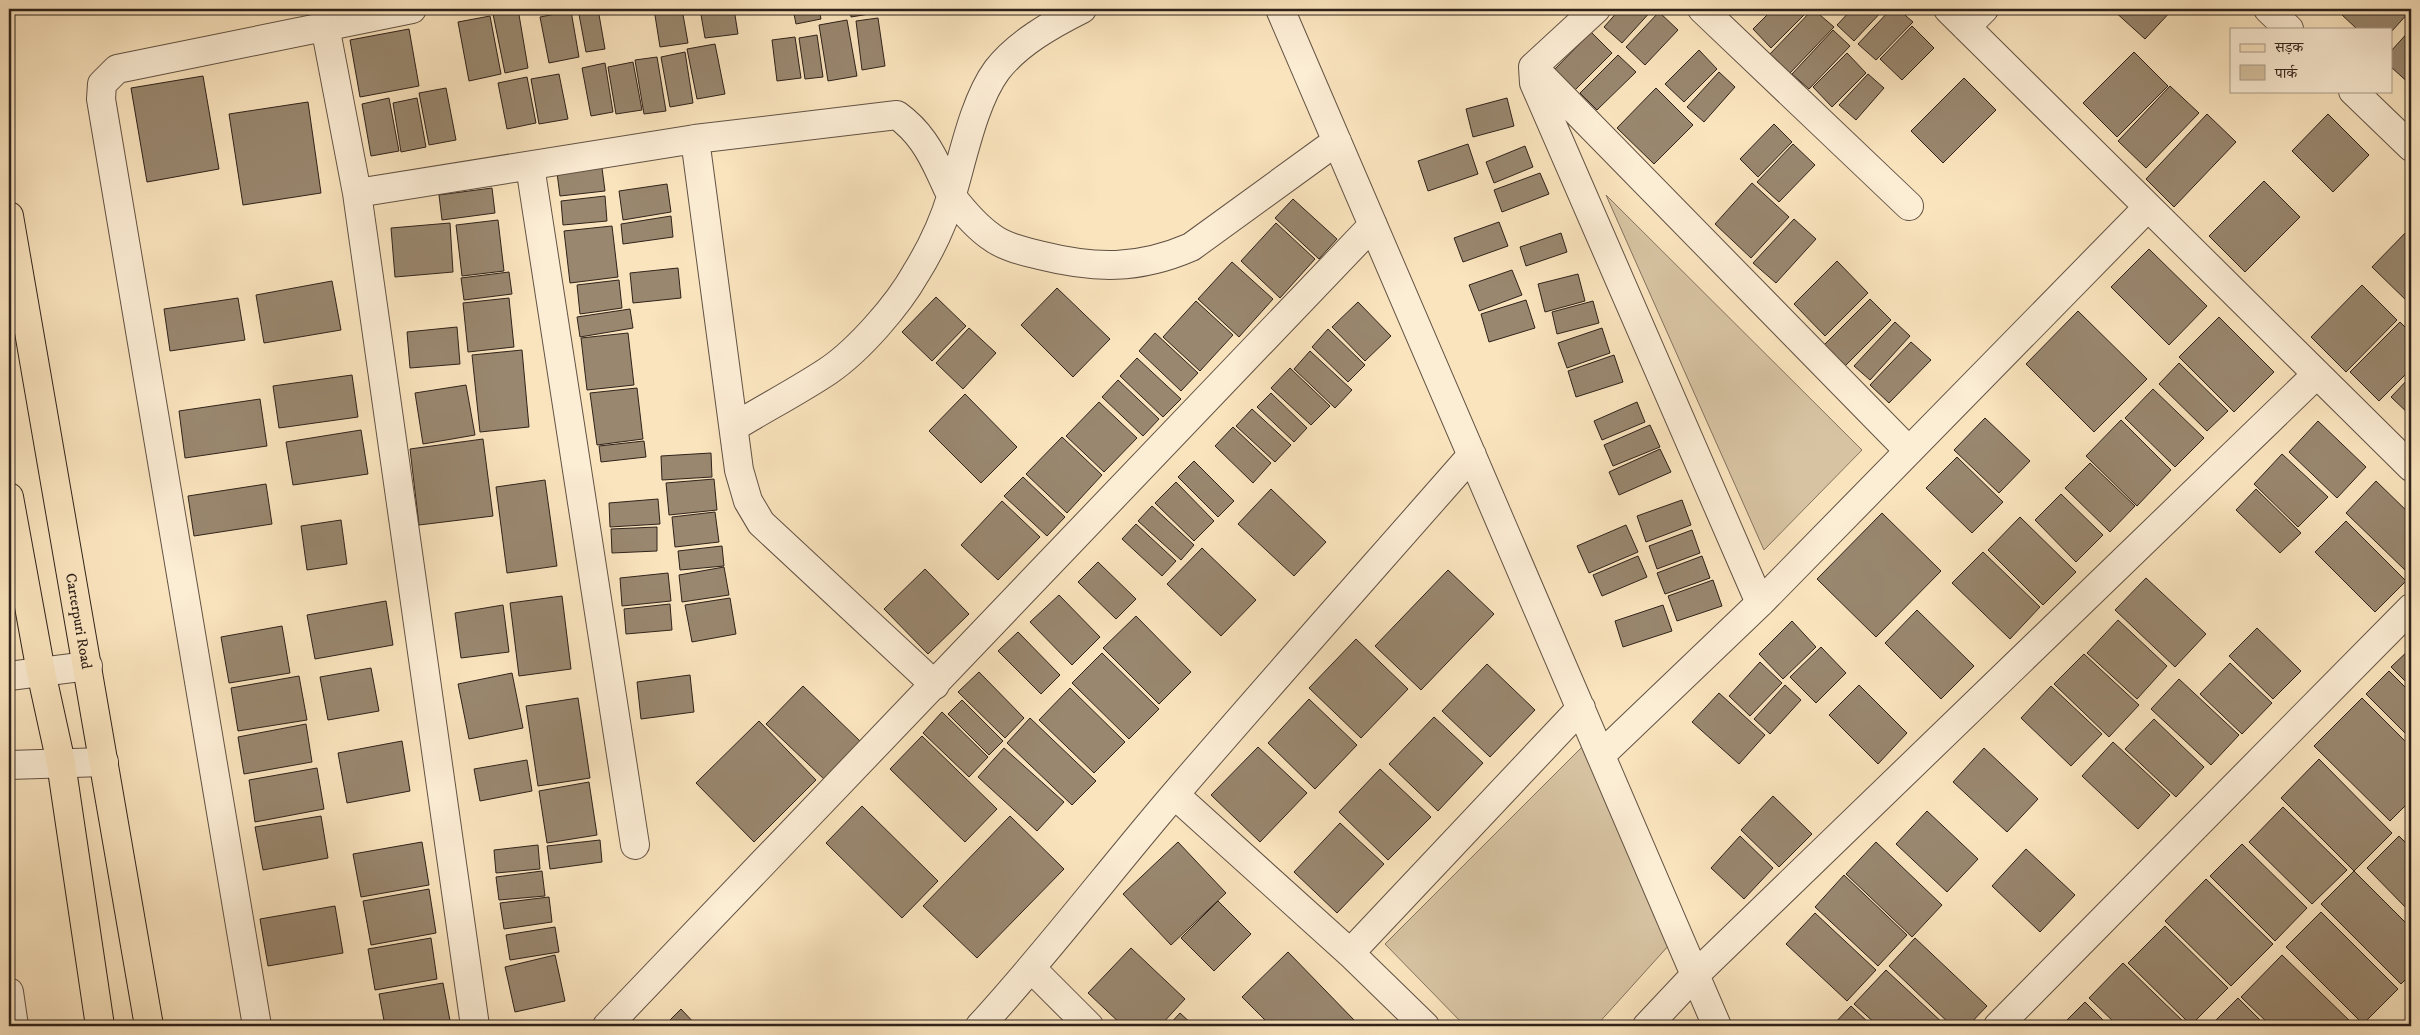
<svg xmlns="http://www.w3.org/2000/svg" width="2420" height="1035" font-family="'IM FELL DW Pica','Noto Serif Devanagari',serif">
<style>
.green{fill:#d7c3a2;stroke:#83725e}
.building{fill:#99876f;stroke:#2f221a}
.lines{fill:none;stroke-linecap:round;stroke-linejoin:round}
.minor-casing{stroke:#625243;stroke-width:30}
.major-casing{stroke:#2f221a;stroke-width:30}
.minor{stroke:#fcedd5;stroke-width:28}
.major{stroke:#fae4be;stroke-width:28}
.labels{text-anchor:middle;dominant-baseline:central;stroke-width:4;stroke-linejoin:round;paint-order:stroke}
.street-label{font-size:15px;fill:#2f221a;stroke:#fcedd5}
</style>
<rect width="100%" height="100%" fill="#fae4be"/>
<filter id="stains"><feTurbulence type="fractalNoise" baseFrequency=".004" numOctaves="4"/><feColorMatrix values="0 0 0 0 .2 0 0 0 0 .09 0 0 0 0 .02 0 0 0 .5 -.17"/></filter>
<radialGradient id="worn" r=".72"><stop offset=".6" stop-color="#630" stop-opacity="0"/><stop offset="1" stop-color="#630" stop-opacity=".3"/></radialGradient>
<path class="green" d="M1606,195L1862,450L1764,550Z
M1587,742L1670,944L1596,1026H1465L1385,944Z"/>
<path class="building" d="M518,9L528,68L505,73L493,14Z
M578,9H598L605,49L586,52Z
M654,9H682L688,43L660,47Z
M700,9H734L738,34L705,38Z
M793,9H819L821,19L796,24Z
M850,9H875V13L851,17Z
M1620,9H1653L1622,43L1604,27Z
M1773,9H1810L1771,48L1753,29Z
M1813,9L1834,27L1790,73L1770,54Z
M1852,9H1884L1854,41L1837,25Z
M1891,9H1898L1913,22L1876,60L1858,44Z
M2115,9H2173L2145,39L2113,10Z
M2345,9H2411V10L2391,32V29H2357L2341,14Z
M571,11L579,57L549,63L540,17Z
M1659,12L1678,30L1645,65L1626,47Z
M490,16L501,74L469,81L458,22Z
M878,18L885,66L862,70L856,21Z
M847,20L857,76L828,81L819,25Z
M1912,26L1934,48L1902,80L1880,59Z
M409,29L419,86L360,97L350,40Z
M2411,29V85L2391,67V51Z
M1833,30L1850,46L1809,89L1792,74Z
M1591,32L1612,53L1575,90L1554,70Z
M817,35L823,77L805,79L799,38Z
M795,37L801,78L777,81L772,40Z
M715,44L725,94L697,99L687,49Z
M1699,50L1717,69L1684,102L1665,84Z
M685,52L693,103L670,107L661,57Z
M2134,52L2168,86L2117,137L2083,103Z
M1847,53L1866,73L1832,107L1813,87Z
M1618,55L1636,72L1597,110L1580,93Z
M657,57L666,111L644,114L635,60Z
M633,62L642,110L616,114L608,67Z
M605,63L613,112L591,116L582,68Z
M1719,72L1735,87L1704,122L1687,107Z
M559,74L568,119L539,124L531,79Z
M1868,74L1884,88L1856,120L1839,105Z
M203,76L219,169L147,182L131,88Z
M527,77L536,123L507,129L498,83Z
M1964,78L1996,110L1943,163L1911,131Z
M2170,86L2199,113L2146,168L2118,141Z
M446,88L456,140L429,145L419,93Z
M1656,88L1693,125L1654,164L1617,128Z
M389,98L399,151L371,156L362,104Z
M417,98L426,147L401,152L393,103Z
M1507,98L1514,126L1473,137L1466,109Z
M308,102L321,193L243,205L229,114Z
M2207,114L2236,142L2174,207L2146,179Z
M2328,114L2369,155L2333,192L2292,151Z
M1774,124L1792,142L1758,177L1740,159Z
M1468,144L1478,174L1428,191L1418,161Z
M1793,144L1815,165L1779,202L1757,182Z
M1525,146L1533,167L1494,183L1486,162Z
M602,168L605,191L560,196L557,173Z
M1540,173L1549,194L1502,212L1494,190Z
M2264,181L2300,217L2245,272L2209,236Z
M1752,183L1789,217L1751,258L1715,224Z
M667,184L671,212L623,220L619,191Z
M492,188L495,213L442,220L439,195Z
M605,196L607,221L563,225L561,201Z
M1293,199L1337,239L1319,259L1275,218Z
M671,216L673,237L623,244L621,224Z
M1794,219L1816,239L1776,283L1753,263Z
M498,220L504,271L462,276L456,225Z
M1499,222L1508,246L1463,262L1454,238Z
M450,223L453,272L395,277L391,228Z
M1276,223L1315,259L1280,298L1241,261Z
M612,226L618,277L570,283L564,231Z
M2411,227V305L2372,267Z
M1561,233L1567,252L1526,266L1520,247Z
M2149,249L2207,306L2169,345L2111,287Z
M1837,261L1868,293L1825,336L1794,304Z
M1232,262L1273,299L1239,337L1198,299Z
M678,268L681,298L633,303L630,273Z
M1512,270L1522,295L1479,311L1469,285Z
M509,272L512,294L464,300L461,278Z
M1578,274L1585,301L1545,312L1538,284Z
M619,280L622,308L580,314L577,285Z
M332,281L341,330L264,343L256,295Z
M2362,285L2397,320L2346,372L2311,337Z
M1057,288L1110,339L1073,377L1021,325Z
M936,297L966,326L932,361L902,332Z
M238,298L245,340L170,351L164,309Z
M509,298L514,347L468,352L463,303Z
M1870,299L1891,320L1843,368L1822,347Z
M1526,300L1535,328L1489,342L1481,314Z
M1196,301L1233,335L1200,371L1163,337Z
M1593,301L1599,323L1557,334L1552,312Z
M1358,302L1391,336L1365,361L1332,327Z
M630,309L633,328L580,337L577,317Z
M2078,311L2147,379L2094,432L2026,364Z
M2219,317L2274,372L2234,412L2179,357Z
M1895,322L1910,336L1870,380L1854,366Z
M2400,322L2411,333V369L2379,401L2350,372Z
M457,327L460,364L410,368L407,332Z
M969,328L996,353L963,389L936,363Z
M1602,328L1610,353L1567,368L1558,343Z
M1328,329L1365,365L1348,382L1312,347Z
M628,333L634,385L587,390L581,338Z
M1155,333L1198,373L1181,391L1139,351Z
M1911,342L1931,360L1889,403L1870,385Z
M522,350L529,427L480,432L472,355Z
M1310,351L1352,390L1335,408L1294,369Z
M1614,355L1623,382L1576,397L1568,371Z
M1137,358L1181,399L1163,417L1120,376Z
M2179,363L2228,411L2207,431L2159,384Z
M1290,368L1330,406L1311,425L1271,388Z
M352,375L358,417L279,428L273,386Z
M2411,376V416L2391,397Z
M1118,380L1159,419L1143,436L1102,397Z
M466,385L475,435L423,444L415,393Z
M637,388L643,439L597,445L590,393Z
M2153,389L2204,438L2175,467L2125,418Z
M1271,393L1307,428L1294,442L1257,407Z
M965,394L1017,447L981,483L929,431Z
M260,399L267,446L185,458L179,411Z
M1099,402L1137,438L1104,472L1066,436Z
M1637,402L1645,422L1602,440L1594,421Z
M1252,409L1291,445L1275,462L1236,426Z
M1985,418L2030,461L1999,493L1954,450Z
M2121,420L2171,470L2137,506L2086,456Z
M2318,421L2366,467L2337,498L2289,452Z
M1650,425L1660,447L1613,466L1604,445Z
M1233,427L1271,463L1253,483L1215,446Z
M361,430L368,474L293,485L286,442Z
M1062,437L1102,475L1067,513L1026,474Z
M483,439L493,516L419,525L410,449Z
M644,441L646,457L601,462L599,446Z
M1660,449L1671,472L1619,495L1609,472Z
M711,453L712,477L662,480L661,456Z
M2282,454L2328,497L2298,527L2254,484Z
M1957,457L2003,502L1972,533L1926,488Z
M1194,461L1234,501L1218,517L1178,477Z
M2090,463L2135,506L2110,532L2065,488Z
M1023,477L1065,517L1047,536L1004,496Z
M714,479L717,510L669,515L666,483Z
M545,480L557,566L507,573L496,487Z
M2376,481L2411,515V565L2406,571L2346,513Z
M1176,482L1214,521L1194,541L1155,503Z
M266,484L272,524L194,536L188,496Z
M1271,489L1326,542L1294,576L1238,524Z
M2256,489L2301,533L2280,553L2236,510Z
M2061,494L2103,535L2076,562L2035,520Z
M658,499L660,524L610,527L609,503Z
M1682,500L1691,525L1646,542L1637,516Z
M1002,501L1040,537L998,580L961,545Z
M1152,506L1194,545L1181,560L1138,521Z
M715,512L719,542L675,547L672,517Z
M1882,513L1941,571L1876,637L1817,579Z
M2020,517L2076,572L2043,605L1988,550Z
M341,520L347,564L307,570L301,526Z
M2346,521L2406,581L2375,612L2315,552Z
M1136,524L1176,561L1162,576L1122,539Z
M1626,525L1638,552L1589,573L1577,546Z
M657,527V551L612,553L611,529Z
M1692,530L1700,553L1657,569L1649,546Z
M722,546L724,566L680,570L678,551Z
M1202,548L1256,600L1221,636L1167,584Z
M1983,552L2040,607L2010,639L1952,583Z
M1638,556L1647,577L1602,596L1593,575Z
M1702,556L1710,578L1665,594L1657,573Z
M1098,562L1136,599L1116,619L1078,582Z
M724,567L729,595L682,602L679,575Z
M925,569L969,614L928,654L884,609Z
M1448,570L1494,614L1421,690L1375,646Z
M668,573L671,601L622,606L620,578Z
M2146,578L2206,634L2175,667L2115,610Z
M1713,580L1722,606L1677,621L1668,596Z
M1059,595L1100,637L1072,665L1030,622Z
M562,596L571,669L519,676L510,603Z
M730,598L736,634L692,642L685,605Z
M386,601L393,645L315,659L307,615Z
M670,604L672,630L626,634L624,609Z
M503,605L509,652L461,658L455,613Z
M1663,605L1672,631L1623,647L1615,621Z
M1917,610L1974,666L1941,699L1885,643Z
M1136,616L1191,672L1159,704L1103,648Z
M2118,620L2167,666L2137,699L2087,653Z
M1792,621L1816,647L1783,679L1759,654Z
M282,626L290,673L229,683L221,637Z
M2257,628L2301,671L2273,699L2229,656Z
M1018,632L1060,675L1041,694L998,651Z
M1356,639L1408,689L1361,738L1309,688Z
M1821,647L1846,673L1816,703L1790,677Z
M2411,648V687L2391,667Z
M1102,653L1159,709L1129,739L1072,683Z
M2084,654L2139,705L2109,737L2054,684Z
M1760,662L1782,683L1750,716L1729,696Z
M2230,663L2272,703L2242,734L2200,694Z
M1487,664L1535,710L1490,757L1442,711Z
M371,668L379,711L328,720L320,677Z
M2389,671L2411,693V739L2366,694Z
M979,672L1024,718L1005,738L958,692Z
M512,673L523,728L469,739L458,684Z
M690,675L694,712L641,719L637,682Z
M299,676L307,720L238,731L231,688Z
M2179,679L2239,735L2211,765L2151,709Z
M1785,685L1801,700L1770,734L1754,719Z
M1859,685L1907,733L1878,764L1829,715Z
M803,686L861,742L825,780L766,724Z
M2051,686L2102,734L2071,766L2021,718Z
M1070,688L1125,742L1094,773L1039,720Z
M1719,693L1765,735L1739,764L1692,722Z
M578,698L590,778L538,786L526,706Z
M2362,698L2411,747V800L2390,821L2314,746Z
M1309,699L1357,745L1315,789L1268,743Z
M962,700L1003,741L989,755L948,714Z
M942,712L988,757L969,777L923,733Z
M1434,717L1483,763L1438,811L1389,764Z
M1030,718L1096,781L1072,805L1007,743Z
M2154,719L2204,767L2176,797L2125,749Z
M759,721L816,780L754,842L696,783Z
M306,724L312,762L244,774L238,737Z
M922,736L997,809L965,842L890,769Z
M402,741L410,791L347,803L338,753Z
M2113,742L2170,795L2138,829L2082,776Z
M1258,747L1307,793L1260,842L1211,795Z
M1004,748L1064,802L1037,831L978,777Z
M1984,748L2038,799L2007,832L1953,782Z
M2319,759L2392,833L2354,871L2281,798Z
M527,760L532,791L480,801L474,769Z
M317,768L324,809L255,822L249,780Z
M1380,769L1431,817L1388,860L1339,812Z
M589,782L597,835L547,843L539,791Z
M1773,796L1812,834L1779,867L1741,830Z
M862,806L938,881L902,918L826,843Z
M2283,807L2347,870L2312,904L2249,842Z
M1927,811L1978,859L1947,892L1896,844Z
M321,816L328,858L263,870L255,827Z
M1010,816L1064,869L977,958L923,906Z
M1340,823L1384,864L1337,913L1294,872Z
M1740,836L1773,868L1744,899L1711,868Z
M2399,836L2411,848V913L2367,868Z
M600,840L602,862L550,869L547,846Z
M422,842L429,885L361,897L353,854Z
M1178,842L1226,893L1171,945L1123,894Z
M1876,842L1942,905L1912,937L1846,874Z
M2242,844L2307,908L2275,941L2210,876Z
M538,845L540,869L496,873L494,850Z
M2026,849L2075,895L2040,932L1992,886Z
M542,871L545,896L499,900L496,877Z
M2354,871L2411,928V974L2401,984L2321,904Z
M1844,875L1907,935L1878,966L1815,907Z
M2206,879L2273,944L2231,986L2165,921Z
M429,889L436,933L371,945L363,901Z
M549,897L552,922L504,929L500,903Z
M1218,901L1251,934L1214,971L1181,938Z
M335,906L343,953L268,966L260,919Z
M2321,912L2398,989L2363,1024L2286,947Z
M1815,913L1876,970L1847,1001L1786,944Z
M2165,926L2228,988L2191,1025L2128,963Z
M555,927L559,952L510,960L506,935Z
M431,938L437,979L375,990L368,949Z
M1915,938L1987,1006L1968,1026H1952L1889,966Z
M1131,948L1185,999L1160,1026H1123L1088,993Z
M1288,952L1356,1022L1352,1026H1271L1242,997Z
M555,955L565,1001L515,1012L505,967Z
M2282,955L2355,1026H2271L2241,997Z
M2123,963L2188,1026H2118L2089,998Z
M1886,970L1946,1026H1878L1854,1004Z
M443,983L451,1026H385L379,994Z
M2238,998L2266,1026H2210Z
M2085,1002L2109,1026H2061Z
M1851,1006L1872,1026H1832Z
M681,1009L697,1026H664Z
M1180,1013L1194,1026H1168Z"/>
<g class="lines">
<g class="minor-casing">
<path id="minor" d="M1280,9L1717,1026
M1596,9L1533,67L1534,83L1760,603
M1702,9L1909,206
M1948,9L2411,467
M2268,9L2289,29
M325,26L357,193L475,1026
M1966,27L1984,9
M1533,67L1909,451
M2353,91L2411,147
M695,139L739,470L748,501L761,523L935,685
M530,166L635,845
M357,193L695,139L897,115C919,131 930,150 941,174C945,182 948,191 953,198C964,212 976,226 990,236C1004,247 1023,251 1039,255C1095,269 1138,270 1191,247L1337,141
M734,427C765,408 798,391 828,371C859,350 898,305 916,273C931,249 944,221 952,194C963,157 974,101 997,70C1018,43 1052,24 1082,9
M9,676L88,666
M1601,755L1760,603L2148,207
M9,765L104,762
M1175,795L1350,953L1425,1026
M1350,953L1581,708
M1032,969L1089,1026
M9,992L14,1026
M257,1026L101,99L102,84L117,69L412,9
M607,1026L1373,225
M980,1026C1048,952 1109,871 1175,794C1273,680 1373,568 1472,455
M1647,1026L1695,975L2317,374
M1998,1026L2411,608"/>
</g>
<g class="major-casing">
<g id="major">
<path id="s1" d="M9,216L149,1026"/>
<path d="M9,497L41,672L61,763L100,1026"/>
</g>
</g>
<use href="#minor" class="minor"/>
<use href="#major" class="major"/>
</g>
<g class="labels">
<g class="street-label">
<text stroke="none"><textPath href="#s1" startOffset="411">Carterpuri Road</textPath></text>
</g>
</g>
<rect width="2420" height="1035" fill="none" stroke="#fae4be" stroke-width="30"/>
<rect x="10" y="10" width="2400" height="1015" fill="none" stroke="#2f221a" stroke-width="2.5"/>
<rect x="15" y="15" width="2390" height="1005" fill="none" stroke="#2f221a"/>
<rect x="2230" y="28" width="162" height="65" fill="#fcedd5" stroke="#aa9c8a"/>
<rect x="2240" y="44" width="25" height="8" fill="#fae4be" stroke="#aa9c8a"/>
<text x="2275" y="52" font-size="15" fill="#2f221a">सड़क</text>
<rect x="2240" y="65" width="25" height="15" fill="#d7c3a2" stroke="#aa9c8a"/>
<text x="2275" y="78" font-size="15" fill="#2f221a">पार्क</text>
<rect width="100%" height="100%" filter="url(#stains)"/>
<rect width="100%" height="100%" fill="url(#worn)"/>
</svg>
